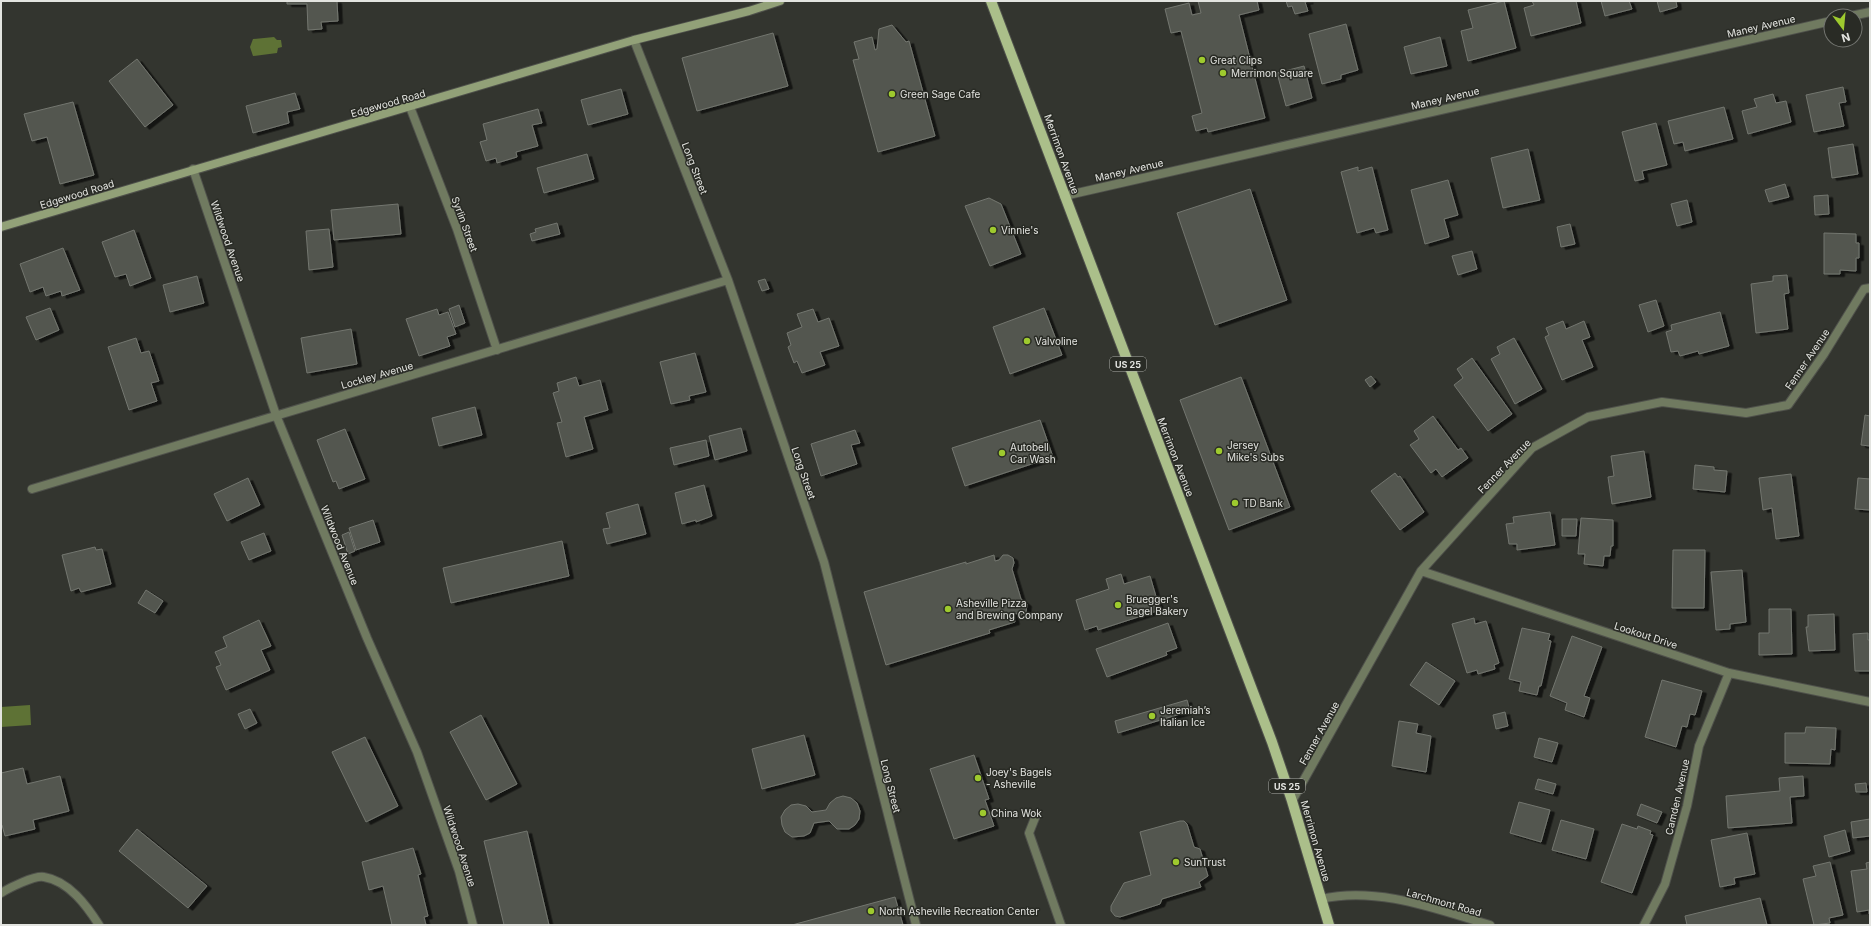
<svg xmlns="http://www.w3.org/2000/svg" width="1871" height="926" font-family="Inter,sans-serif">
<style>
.water{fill:#5e7235}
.building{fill:#53564f;stroke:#73766f;filter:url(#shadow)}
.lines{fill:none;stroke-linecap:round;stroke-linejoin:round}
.street-casing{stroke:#4f514b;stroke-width:10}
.secondary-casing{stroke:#4f514b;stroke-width:10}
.primary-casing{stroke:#4f514b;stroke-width:12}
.street{stroke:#707a60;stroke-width:8}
.secondary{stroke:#92a178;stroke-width:8}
.primary{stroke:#abbf8a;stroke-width:10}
.poi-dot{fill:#9eca2e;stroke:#292b25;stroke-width:1.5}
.labels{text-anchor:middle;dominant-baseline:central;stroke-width:3;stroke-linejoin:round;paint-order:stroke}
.shield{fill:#292b25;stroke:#abaca8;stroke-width:1}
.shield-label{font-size:9px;font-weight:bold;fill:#e3e4e0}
.street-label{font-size:10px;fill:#e3e4e0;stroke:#292b25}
.poi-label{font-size:10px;fill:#e3e4e0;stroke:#292b25;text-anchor:start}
</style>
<defs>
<filter id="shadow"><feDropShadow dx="4.5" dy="2.5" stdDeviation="0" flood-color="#0009"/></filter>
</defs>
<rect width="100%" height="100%" fill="#33352f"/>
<path class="water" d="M274,37L277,40H281L282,47L278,48L277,53L253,56L250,47L253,39Z
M30,705L31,725L1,727V707Z"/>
<path class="building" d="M287,1H337L338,21L321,22L322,29L308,30L307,4H287Z
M1198,1H1257L1259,10L1239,15L1265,118L1208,132L1207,128L1196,131L1192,116L1202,113L1181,31L1171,33L1165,9L1189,3L1192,15L1201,13Z
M1286,1H1309L1305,2L1308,11L1295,14L1292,6L1288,7Z
M1504,1L1516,48L1468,61L1461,31L1473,28L1468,10Z
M1532,1H1576L1581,23L1531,36L1524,8L1534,5Z
M1601,1H1629L1632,9L1605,16Z
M1657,1H1676L1677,7L1660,12Z
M1346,24L1358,70L1341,75V79L1322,84L1309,34Z
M892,25L906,42L909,41L935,136L878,152L853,60L859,59L854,42L872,37L875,50L877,49L879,29Z
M773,33L788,86L697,111L682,58Z
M1440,37L1447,66L1411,74L1404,47Z
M137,59L173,105L145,127L109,81Z
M1304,66L1312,98L1286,106L1277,73Z
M1843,87L1846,102L1839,103L1844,126L1814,132L1806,95Z
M621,89L628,114L588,125L581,100Z
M295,93L300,109L287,112L289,123L253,133L246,106Z
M1773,94L1776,103L1786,101L1791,122L1748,134L1742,111L1757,107L1754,99Z
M73,102L94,175L60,184L47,137L32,141L24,114Z
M1724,107L1733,139L1685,151L1683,142L1674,144L1668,121Z
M538,109L542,123L532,125L538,146L516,152L517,157L497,163L496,158L486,161L480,142L487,140L483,124Z
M1656,123L1667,165L1642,171L1644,179L1635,181L1622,132Z
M1853,144L1858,174L1832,178L1828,148Z
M1528,149L1540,200L1503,208L1491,158Z
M587,154L594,179L544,193L537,168Z
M1358,167V171L1372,167L1388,230L1376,233L1374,228L1357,233L1341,172Z
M1448,180L1458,215L1444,219L1449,237L1425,244L1411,190Z
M1785,184L1789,197L1769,202L1765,190Z
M1250,189L1287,300L1215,325L1177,213Z
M1828,195L1829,214L1815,215L1814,196Z
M989,198L1001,204L1021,254L990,266L965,206Z
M1687,200L1692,222L1677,226L1671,204Z
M398,204L401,234L334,240L331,210Z
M557,223L560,234L532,241L530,234L536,232L535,229Z
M1570,224L1575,244L1561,247L1557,227Z
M329,229L333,267L309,270L306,231Z
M134,230L151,278L130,286L126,274L115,277L102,242Z
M1824,233L1856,234V243H1859V258H1856V271L1840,270V274H1824Z
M63,248L80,290L62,296L61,291L46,296L43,287L30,292L20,264Z
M1472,251L1477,269L1458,275L1452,256Z
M1787,275L1789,293L1784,294L1788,329L1756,333L1751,284L1773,281V276Z
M197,276L204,303L170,312L163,285Z
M765,279L769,289L762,291L758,281Z
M1656,300L1664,326L1648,332L1639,305Z
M459,305L465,323L455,327L449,309Z
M50,308L59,330L36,340L26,317Z
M1044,308L1062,355L1010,374L993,327Z
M437,309L439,315L448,312L456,334L447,337L450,346L419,356L406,319Z
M813,309L818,322L829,318L839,346L820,352L825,365L802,373L797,361L794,363L788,347L791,345L787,333L802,327L797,314Z
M1720,312L1729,346L1699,354L1698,351L1680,356L1678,351L1671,352L1666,332L1672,330L1671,325Z
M1563,321L1566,329L1584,321L1590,337L1582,340L1593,367L1562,380L1545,337L1549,335L1546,328Z
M351,329L357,364L307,373L301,338Z
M136,338L141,353L149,351L159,381L151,383L157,401L129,410L108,347Z
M1514,338L1542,389L1515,404L1491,359L1500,354L1497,347Z
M695,353L706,392L689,396L690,400L671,404L660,362Z
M1472,358L1512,414L1488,431L1454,385L1463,378L1457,369Z
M1371,376L1376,382L1370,387L1365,380Z
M576,377L579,386L600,380L608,410L584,417L593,449L566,457L557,423L562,422L553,393L559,391L557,383Z
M1241,377L1290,507L1229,530L1180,400Z
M475,407L482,435L439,446L432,418Z
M1865,415L1870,416V446L1861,445Z
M1433,416L1458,450L1461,448L1468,458L1442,477L1436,469L1431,473L1410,445L1419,439L1414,431Z
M1040,420L1053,457L965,486L952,448Z
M741,428L747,451L715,460L709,436Z
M345,429L365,479L339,489L336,481L333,482L317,440Z
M855,430L860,443L851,445L857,464L821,476L811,444Z
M706,440L709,456L674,465L670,448Z
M1644,451L1651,497L1612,504L1608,477L1614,476L1611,456Z
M1695,465L1714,467V470L1727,471L1725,492L1693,489Z
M1395,473L1398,477L1400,476L1424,512L1400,530L1371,491Z
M1791,474L1799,536L1776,539L1772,508L1763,510L1759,478Z
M248,478L260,505L227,521L214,494Z
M1858,478L1870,479V510L1855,509Z
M704,485L712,516L696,522V520L682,524L675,493Z
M638,504L646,534L607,544L603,529L610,528L606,513Z
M1550,512L1555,545L1517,550V544H1509L1506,524L1514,523L1513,517Z
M1581,518L1613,520V546H1611L1610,556H1604L1603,566L1584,564L1585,554H1578Z
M1562,519H1577L1576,536H1562Z
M373,520L380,542L356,550L349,528Z
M349,532L355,551L348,554L342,535Z
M264,533L271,551L249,560L241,542Z
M562,541L569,576L451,603L443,568Z
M95,547L96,550L102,549L111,584L81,592L79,588L71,591L62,555Z
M1673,550H1705L1704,608H1672Z
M994,555L995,561L999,560L1003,555H1008L1013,558L1014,563L1012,569L1021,599L1027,604L1026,613L1021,615L1014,613L1013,614L1015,622L989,630L990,633L886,665L864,592L966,562V564Z
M1742,570L1746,622L1730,624V629L1716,630L1711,572Z
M1121,574L1124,584L1150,576L1160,610L1098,630L1097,626L1085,630L1076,600L1109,589L1106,579Z
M146,590L163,601L155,613L138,603Z
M1769,609H1791L1792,654L1759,655V633H1769Z
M1834,614L1835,650L1809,651L1806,627H1808V615Z
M1474,618L1475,624L1486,621L1499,663L1494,665L1495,669L1478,674L1477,670L1467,673L1452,624Z
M259,620L271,646L261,650L270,670L226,690L216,667L221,665L215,652L227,647L223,637Z
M1168,623L1177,648L1166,652L1167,655L1107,677L1096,649Z
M1522,628L1550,634L1548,640L1551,641L1541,686H1539L1537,695L1519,691L1521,682L1509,679Z
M1868,633V640H1870V671H1855L1853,634Z
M1572,636L1602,647L1584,696L1590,698L1584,717L1565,710L1567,703L1550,696Z
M1426,662L1455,681L1439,705L1410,685Z
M1662,680L1702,691L1695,715L1690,714L1687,727L1682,726L1676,747L1645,737Z
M1187,700L1190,711L1118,733L1115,721Z
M250,709L257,723L245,729L238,714Z
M1505,712L1508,726L1496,729L1493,715Z
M481,715L517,784L486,800L450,732Z
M1399,721L1418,724L1416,733L1431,736L1426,772L1392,766Z
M1806,727L1836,728L1835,750L1831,749L1830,764L1785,763V733H1805Z
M804,735L815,775L762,789L752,749Z
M365,737L398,806L366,822L332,752Z
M1539,738L1558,743L1552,762L1534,757Z
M974,755L989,799L985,800L994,826L954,839L930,769Z
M23,768L27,784L60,776L69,811L33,820L35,829L5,836L2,825H1V773Z
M1803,776L1804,796L1790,797L1792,823L1728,828L1726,796L1780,791L1779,778Z
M1538,779L1556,784L1553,794L1535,789Z
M1866,783L1867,792H1856L1855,784Z
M843,796L851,798L857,803L860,811L859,819L855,825L849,829H837L829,821L814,823L810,833L804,836L792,837L785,832L782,825L781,817L785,810L791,805L798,804L806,806L812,812L826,810L830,803L836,798Z
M1519,802L1550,810L1541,842L1510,833Z
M1641,804L1662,812L1657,823L1637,815Z
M1870,819V836L1853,838L1851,822Z
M1561,820L1594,829L1586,859L1552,850Z
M1180,821H1184L1187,824L1194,847L1200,849L1208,876L1199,882L1201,887L1162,899L1160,904L1120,917L1115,916L1111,911V906L1124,883L1151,875L1140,832Z
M1622,824L1637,829L1638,826L1651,831L1650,834L1653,835L1632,893L1601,882Z
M137,829L207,886L188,908L119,851Z
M1845,830L1850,851L1829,857L1824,836Z
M527,831L549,925H504L484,841Z
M1747,833L1755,874L1734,878L1735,884L1720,887L1711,840Z
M413,848L421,874L418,875L428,916L424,917L426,925H391H392L383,886L369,890L362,862Z
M1830,862L1843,915L1829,918L1830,923L1814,925L1803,879L1816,876L1813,866Z
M1870,862V914H1869V910L1857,912L1851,871L1867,869L1866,863Z
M895,897L903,925H792Z
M1760,898L1767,925H1687L1685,916Z"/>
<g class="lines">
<g class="street-casing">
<path id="street" d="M1851,16L1870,12
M634,40L728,280L824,562L916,925
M410,107L457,229L497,350
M193,169L276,415L367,638L417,752L459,871L473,925
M1064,196L1831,21
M32,489L728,280
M1421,571L1729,673L1870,702
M1292,801L1421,571L1532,448L1588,417L1662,402L1746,413L1788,405L1824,354L1864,289L1870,288
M1035,818L1029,833L1061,925
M1,893C9,888 35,875 44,877C69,881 87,906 99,925
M1321,899C1377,886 1436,909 1490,925
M1644,925L1665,884L1687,806L1699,746L1729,673"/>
</g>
<g class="secondary-casing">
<path id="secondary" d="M1,227L634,40L749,11L780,1"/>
</g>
<g class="primary-casing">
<path id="primary" d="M991,1L1272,742L1292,801L1329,925"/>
</g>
<use href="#street" class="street"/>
<use href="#secondary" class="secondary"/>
<use href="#primary" class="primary"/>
</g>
<g class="poi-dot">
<circle cx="1202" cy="60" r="4"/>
<circle cx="1223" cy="73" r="4"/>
<circle cx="892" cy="94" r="4"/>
<circle cx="993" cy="230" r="4"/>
<circle cx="1027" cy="341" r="4"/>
<circle cx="1219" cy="451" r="4"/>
<circle cx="1002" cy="453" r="4"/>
<circle cx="1235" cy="503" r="4"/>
<circle cx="1118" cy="605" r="4"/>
<circle cx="948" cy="609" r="4"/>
<circle cx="1152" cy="716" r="4"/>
<circle cx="978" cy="778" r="4"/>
<circle cx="983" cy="813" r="4"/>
<circle cx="1176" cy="862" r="4"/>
<circle cx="871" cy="911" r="4"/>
</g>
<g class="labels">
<g class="shield">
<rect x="1110" y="357" width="36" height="14" rx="3"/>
<rect x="1269" y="779" width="36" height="14" rx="3"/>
</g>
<g class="shield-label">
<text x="1128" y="364">US 25</text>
<text x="1287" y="786">US 25</text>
</g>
<g class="street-label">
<text transform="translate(1761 26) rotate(-13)">Maney Avenue</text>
<text transform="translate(1445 98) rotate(-13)">Maney Avenue</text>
<text transform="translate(388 103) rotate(-16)">Edgewood Road</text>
<text transform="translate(1062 154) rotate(70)">Merrimon Avenue</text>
<text transform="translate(695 168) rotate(69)">Long Street</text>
<text transform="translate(1129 170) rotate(-13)">Maney Avenue</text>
<text transform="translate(77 194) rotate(-17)">Edgewood Road</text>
<text transform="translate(465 224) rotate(70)">Syrlin Street</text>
<text transform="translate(228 241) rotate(71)">Wildwood Avenue</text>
<text transform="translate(1807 359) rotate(-56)">Fenner Avenue</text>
<text transform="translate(377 375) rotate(-16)">Lockley Avenue</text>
<text transform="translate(1176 457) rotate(69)">Merrimon Avenue</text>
<text transform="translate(1504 466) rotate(-46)">Fenner Avenue</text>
<text transform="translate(804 473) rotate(71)">Long Street</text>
<text transform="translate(340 545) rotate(68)">Wildwood Avenue</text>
<text transform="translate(1646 635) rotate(18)">Lookout Drive</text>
<text transform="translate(1319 733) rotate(-61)">Fenner Avenue</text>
<text transform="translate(891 786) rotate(76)">Long Street</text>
<text transform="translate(1677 797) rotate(-77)">Camden Avenue</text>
<text transform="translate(1316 841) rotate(74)">Merrimon Avenue</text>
<text transform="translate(460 846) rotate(72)">Wildwood Avenue</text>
<text transform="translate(1444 902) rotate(16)">Larchmont Road</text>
</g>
<g class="poi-label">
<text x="1210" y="60">Great Clips</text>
<text x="1231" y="73">Merrimon Square</text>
<text x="900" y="94">Green Sage Cafe</text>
<text x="1001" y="230">Vinnie's</text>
<text x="1035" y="341">Valvoline</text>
<text x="1227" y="445">Jersey<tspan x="1227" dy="12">Mike's Subs</tspan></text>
<text x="1010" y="447">Autobell<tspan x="1010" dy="12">Car Wash</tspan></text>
<text x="1243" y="503">TD Bank</text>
<text x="1126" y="599">Bruegger's<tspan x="1126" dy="12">Bagel Bakery</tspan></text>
<text x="956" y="603">Asheville Pizza<tspan x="956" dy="12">and Brewing Company</tspan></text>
<text x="1160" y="710">Jeremiah’s<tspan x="1160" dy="12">Italian Ice</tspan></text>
<text x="986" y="772">Joey's Bagels<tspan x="986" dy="12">- Asheville</tspan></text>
<text x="991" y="813">China Wok</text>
<text x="1184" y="862">SunTrust</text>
<text x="879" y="911">North Asheville Recreation Center</text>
</g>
</g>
<rect width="1871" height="926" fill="none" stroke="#e3e4e0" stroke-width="4"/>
<g transform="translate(1843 28) rotate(164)"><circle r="19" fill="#292b25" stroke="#737570"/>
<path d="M0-3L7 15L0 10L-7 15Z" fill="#9eca2e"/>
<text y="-6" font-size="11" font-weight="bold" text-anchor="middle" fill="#e3e4e0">N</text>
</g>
</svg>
